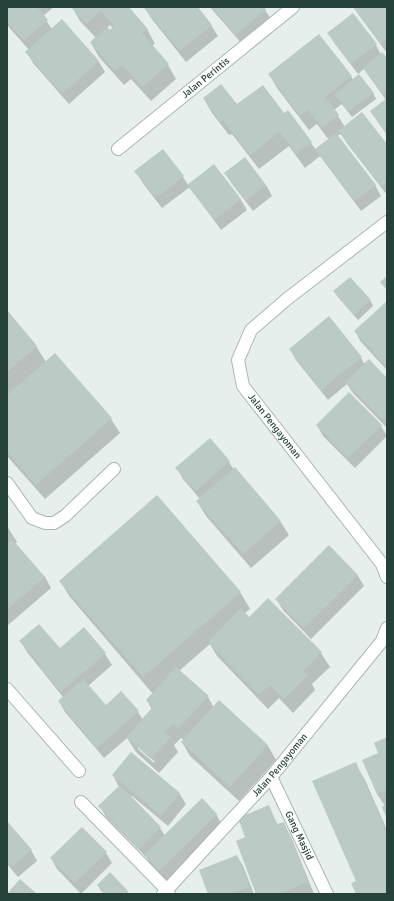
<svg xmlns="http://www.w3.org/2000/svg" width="394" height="901" font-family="Signika,sans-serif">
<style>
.shadow{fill:#0003;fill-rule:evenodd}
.building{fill:#bbcac4}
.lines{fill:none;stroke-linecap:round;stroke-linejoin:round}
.lane-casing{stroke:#a8b8b2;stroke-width:14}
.street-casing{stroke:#a8b8b2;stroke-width:14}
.lane{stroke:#fff;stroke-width:12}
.street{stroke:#fff;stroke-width:12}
.labels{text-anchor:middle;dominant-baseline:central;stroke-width:4;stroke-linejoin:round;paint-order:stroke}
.street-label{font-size:10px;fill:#24423a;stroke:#f7fbf9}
</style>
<rect width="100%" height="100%" fill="#e6efeb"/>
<path class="shadow" d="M7,7H54L43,16L52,29L62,20L99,62L105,72L69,104L33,63L27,52L29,50L7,25Z
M72,7H127L147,29L155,44L152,46L168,65L176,79L151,101L131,79L124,85L99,57L91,43L96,38L80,21ZM110,25L113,29L110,31L107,28Z
M145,7H196L211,25L218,36L186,62L151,18L145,8Z
M210,7H263L272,21L243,45Z
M355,7H387V53L361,18L354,8Z
M329,34L376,45L381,55L387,60V135L371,112L386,100L364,69L358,74L335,44Z
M269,74L351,76L353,80L373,93L376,99L352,117L342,104L334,110L345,127L387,146V195L346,142L341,134L337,136L375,185L381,196L361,211L320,156L305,168L289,146L259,169L232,134L229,135L212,113L204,99L284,115L311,143L316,150L329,140L317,124L309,130L277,88Z
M163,150L183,177L188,185L214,165L241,200L247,210L221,230L190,187L162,208L142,182L136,171Z
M226,173L266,185L272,196L253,211L232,184Z
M335,292L370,300L373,306L358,320L338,297Z
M387,305V370L361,342L355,331Z
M7,313L36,346L46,362L55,354L111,419L120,433L45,499L7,456Z
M290,349L361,358L365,365L387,379V428L353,393L347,384L328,400L296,360Z
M317,425L381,426L387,436L355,468L323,436Z
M229,462L234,470L280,521L289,535L251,568L206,516L197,501L200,499L183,479L177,468Z
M7,526L17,542L15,544L45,577L51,588L7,626Z
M329,547L358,576L364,586L311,639L283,610L276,599Z
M60,581L240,592L250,609L245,613L249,618L268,599L321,653L330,667L312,684L315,690L293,713L279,698L268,709L217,656L210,644L179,671L208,697L214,708L219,702L268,746L276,760L239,801L190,756L182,742L184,740L181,738L174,745L178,752L159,773L136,752L127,738L104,758L65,712L59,701L63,697L27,652L21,641L60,649L84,628L105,654L112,665L88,686L106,706L121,693L138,712L143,720L152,710L147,700L153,694L70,597ZM138,746L155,762L154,763L138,749Z
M387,738V817L385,806L377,794L363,761L379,754Z
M355,763L365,780L387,830V894H357Z
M113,775L179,793L186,804L168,826L132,796L131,797L160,828L165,836L216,814L222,825L166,881L151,866L147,858L106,817L100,806L119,787Z
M268,807L278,825L283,823L291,837L314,894H258L246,838Z
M7,822L31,850L37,861L18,877L7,864Z
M106,853L112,863L81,894H78L80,893L57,869L51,858Z
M237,856L243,866L254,894H209Z
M110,874L127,892L129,894H105L101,891L98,885Z"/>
<path class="building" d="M7,7H37L48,20L24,41L7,22Z
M71,7H129L148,29L142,33L169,64L142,87L122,65L115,71L90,42L107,27L110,30L114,26L101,11L86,24Z
M143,7H198L212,25L180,51Z
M212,7H264L266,10L236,35Z
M353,7H387V39L381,44Z
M353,13L377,44L351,64L327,33Z
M62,19L99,61L62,94L25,52Z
M319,34L352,76L325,97L339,115L322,128L308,110L300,116L268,74Z
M382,52L387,58V91L382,94L363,68Z
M359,74L374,93L348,112L334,94Z
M221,84L237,104L263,85L284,113L288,110L312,142L296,154L280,132L250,155L223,120L220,122L203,98Z
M387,98V134L370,111Z
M362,112L387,144V182L381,186L338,131Z
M336,133L376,185L354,201L315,149Z
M163,149L184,176L156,198L134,171Z
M245,157L266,185L246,201L224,173Z
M214,164L241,199L214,220L187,185Z
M387,276V290L380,282Z
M350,277L371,300L354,315L333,291Z
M386,302L387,304V367L354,331Z
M8,311L37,346L7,372V312Z
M329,316L362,357L321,390L289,349Z
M55,353L112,418L36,485L7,452V395Z
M369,359L387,378V418L384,421L345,382Z
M349,392L382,425L348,458L316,425Z
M210,438L230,461L196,491L175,468Z
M235,467L281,521L243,554L196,501Z
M157,495L241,592L143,677L59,581Z
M12,539L45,577L7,610V543Z
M329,545L358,575L304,628L275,599Z
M268,598L322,652L303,671L308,675L284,699L270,685L259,695L208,642L241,608L249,617Z
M39,624L60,648L84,627L106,653L61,692L39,666L41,665L19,641Z
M176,667L209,696L178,729L173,724L165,732L171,737L151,759L126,737L153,707L146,700Z
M83,679L106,705L121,691L139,711L97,748L58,701Z
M219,700L268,745L230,787L181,742Z
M387,737V790L377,794L362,760L378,753L374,743Z
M131,752L180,793L161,816L112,775Z
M356,762L387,833V894H356L351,883L356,881L312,781Z
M120,785L161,827L139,849L98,806Z
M202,798L217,814L159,871L144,855Z
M387,804V820L382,807Z
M269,805L277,824L284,822L308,882L279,894H256L236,841L245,837L238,818Z
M7,821L32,850L12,867L7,862Z
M82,827L107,852L74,883L50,858Z
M237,855L250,887L231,894H208L199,870Z
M110,872L128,891L125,894H106L97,885Z
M20,879L37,894H7Z"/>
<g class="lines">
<g class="lane-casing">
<path id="lane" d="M7,483L32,518L45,523H54L65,516L114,469"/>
</g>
<g class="street-casing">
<g id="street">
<path id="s1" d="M118,149L293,7"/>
<path id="s2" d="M387,222L287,299L251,330L238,360L243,386L382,564L387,577"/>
<path d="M7,689L79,771"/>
<path id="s3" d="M271,777L327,894"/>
<path d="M81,802L167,890L169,894"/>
<path id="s4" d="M163,894L271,777L382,641L387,628"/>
</g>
</g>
<use href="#lane" class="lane"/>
<use href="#street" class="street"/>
</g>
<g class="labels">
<g class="street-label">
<text stroke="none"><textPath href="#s1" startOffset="113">Jalan Perintis</textPath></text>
<text stroke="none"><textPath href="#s2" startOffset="284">Jalan Pengayoman</textPath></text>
<text stroke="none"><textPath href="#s4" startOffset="174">Jalan Pengayoman</textPath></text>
<text stroke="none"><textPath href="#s3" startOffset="65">Gang Masjid</textPath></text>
</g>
</g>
<rect width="394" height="901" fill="none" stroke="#24423a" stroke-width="16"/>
</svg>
